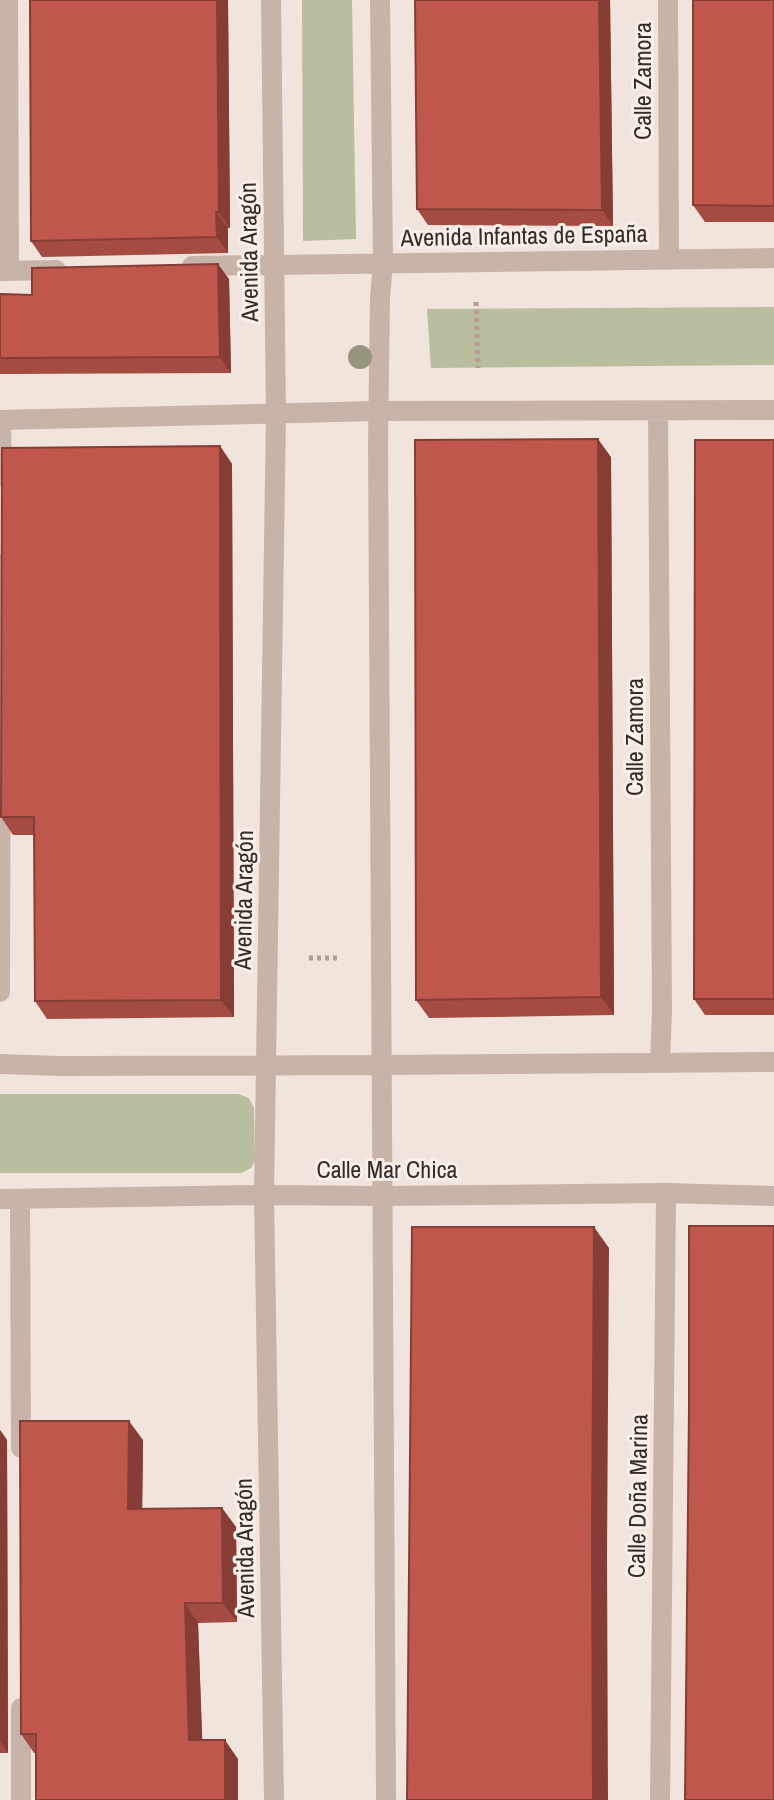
<svg xmlns="http://www.w3.org/2000/svg" width="774" height="1800" font-family="'Archivo Narrow',sans-serif">
<style>
.green{fill:#b9bf9e}
.lines{fill:none;stroke-linecap:round;stroke-linejoin:round}
.path{stroke:#b49d94;stroke-width:5;stroke-dasharray:4 4;stroke-linecap:butt}
.minor{stroke:#c8b3a9;stroke-width:20}
.tree{fill:#96947d}
.wall{fill:#a44b42}
.shaded-wall{fill:#863d36}
.building{fill:#bf574d;stroke:#863d36;stroke-width:2}
.labels{text-anchor:middle;dominant-baseline:central;stroke-width:6;stroke-linejoin:round;paint-order:stroke}
.street-label{font-size:24px;fill:#362b29;stroke:#f9efe9}
</style>
<rect width="100%" height="100%" fill="#f1e4dd"/>
<path class="green" d="M302,0H352L356,239L303,241Z
M774,307V365L431,368L427,309Z
M0,1094H238L249,1098L254,1108L255,1161L251,1168L241,1173H0Z"/>
<g class="lines">
<path class="path" d="M476,302L478,368
M309,958H339"/>
<path class="minor" d="M8,0L9,271
M271,0L276,414L264,1195L274,1800
M380,0L383,263L380,298L378,444L386,1800
M668,0L669,258
M192,266L774,258
M0,271L56,270
M658,411L662,1011L660,1063
M0,420L378,411L774,410
M1,420L2,476
M0,992L1,564
M0,1064L60,1066L381,1065L774,1062
M0,1199L264,1195L382,1196L666,1193L774,1196
M20,1199L21,1448
M21,1708V1800
M660,1800L666,1193"/>
</g>
<circle class="tree" cx="360" cy="357" r="12"/>
<path class="wall" d="M30,0H228L230,228H228V253L42,257L31,241Z
M415,0H610L613,226L428,225L417,209Z
M774,0V222H705L693,205Z
M229,279L231,373L0,374V294L32,295Z
M774,440V1015H705L694,999Z
M220,446L232,464L234,1017L47,1019L35,1001L34,835H13L1,817Z
M611,457L614,1015L429,1018L416,1000Z
M0,1430L7,1440L8,1753H0Z
M143,1440L142,1509L222,1508L236,1527L237,1622L198,1623L202,1740L238,1759L34,1753L21,1734Z"/>
<path class="shaded-wall" d="M217,0H228L230,228L219,212Z
M599,0H610L613,226L602,210Z
M216,212L228,228V253L217,237Z
M218,264L229,279L231,373L220,357Z
M598,439L611,457L614,1015L601,997Z
M220,446L232,464L234,1017L221,1000Z
M594,1227L609,1248L607,1555L608,1800H593L592,1534Z
M129,1421L143,1440L142,1528L128,1509Z
M0,1430L7,1440L8,1753L0,1741Z
M222,1508L236,1527L237,1622L223,1603Z
M185,1603L198,1623L203,1759L189,1740Z
M225,1740L238,1759V1800H225Z"/>
<path class="building" d="M30,0H217L219,212H216L217,237L31,241Z
M415,0H599L602,210L417,209Z
M693,0H774V206L693,205Z
M218,264L220,357L0,358V294L32,295V268Z
M598,439L601,997L416,1000L415,440Z
M695,440H774V999H694Z
M220,446L221,1000L35,1001L34,817H1L2,448Z
M689,1226H774V1800H685L689,1409Z
M412,1227H594L592,1534L593,1800H407Z
M20,1421H129L128,1509L222,1508L223,1603H185L189,1740H225V1800H36V1734H21Z"/>
<g class="labels">
<g class="street-label">
<text transform="translate(642 81) rotate(-90)">Calle Zamora</text>
<text transform="translate(524 235) rotate(-1)">Avenida Infantas de España</text>
<text transform="translate(248 252) rotate(-91)">Avenida Aragón</text>
<text transform="translate(634 737) rotate(-90)">Calle Zamora</text>
<text transform="translate(243 900) rotate(-89)">Avenida Aragón</text>
<text x="387" y="1169">Calle Mar Chica</text>
<text transform="translate(637 1496) rotate(-89)">Calle Doña Marina</text>
<text transform="translate(244 1548) rotate(-91)">Avenida Aragón</text>
</g>
</g>
</svg>
